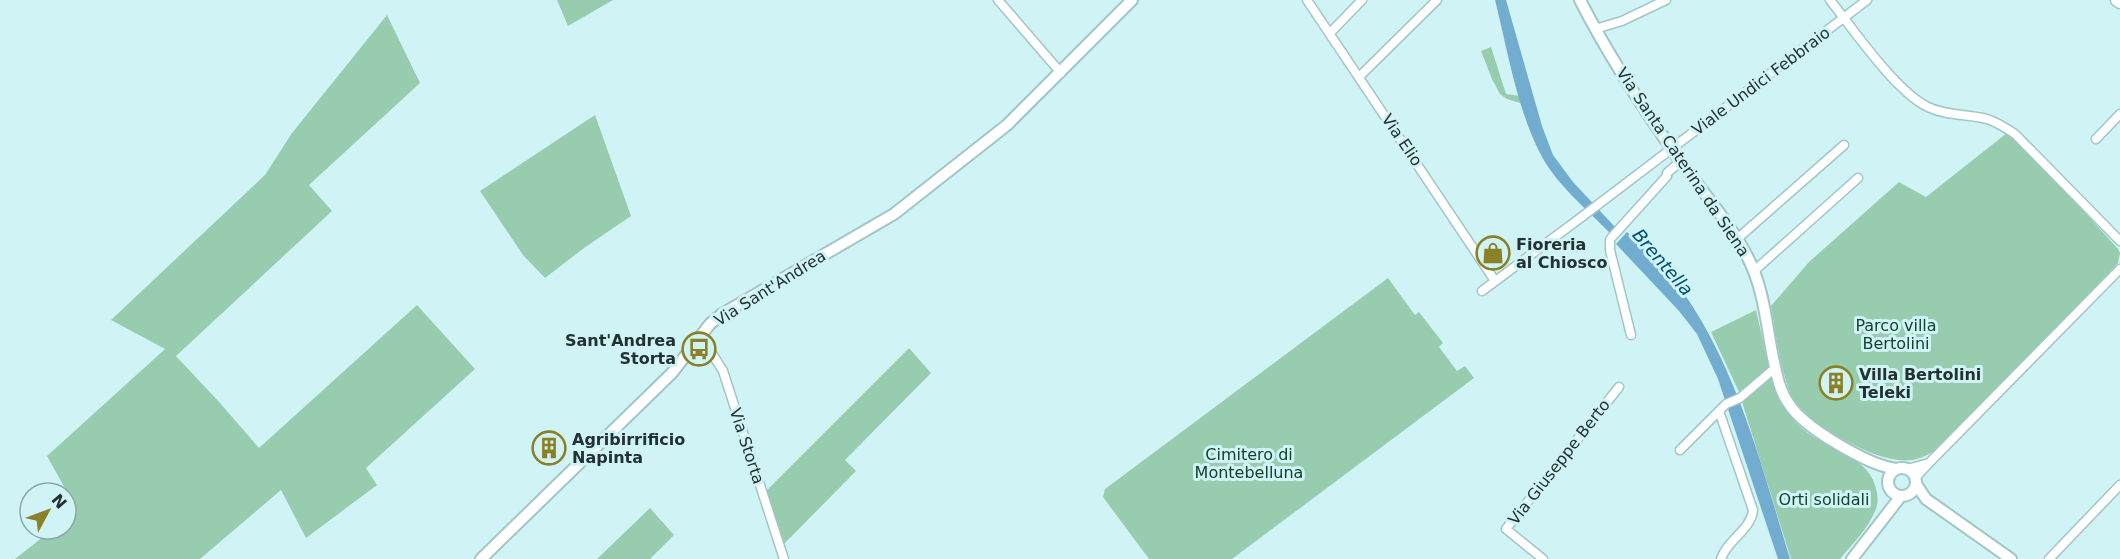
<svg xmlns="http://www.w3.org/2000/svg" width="2120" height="559" font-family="'DejaVu Sans',sans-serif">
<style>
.green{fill:#98ccaf}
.water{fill:#72add0}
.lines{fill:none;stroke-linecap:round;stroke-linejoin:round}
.minor-casing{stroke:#a2c5c5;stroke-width:11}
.tertiary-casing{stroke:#a2c5c5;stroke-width:14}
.secondary-casing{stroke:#a2c5c5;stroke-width:15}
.minor{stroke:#fff;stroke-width:8}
.tertiary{stroke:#fff;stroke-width:10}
.secondary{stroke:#fff;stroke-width:12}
.labels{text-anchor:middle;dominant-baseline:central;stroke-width:6;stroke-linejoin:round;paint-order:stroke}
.street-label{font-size:16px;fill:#243132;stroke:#d0f4f5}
.poi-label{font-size:16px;font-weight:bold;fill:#243132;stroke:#d0f4f5;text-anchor:start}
.park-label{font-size:16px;fill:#11422c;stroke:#d0f4f5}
.water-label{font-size:18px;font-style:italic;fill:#004e70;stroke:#d0f4f5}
</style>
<rect width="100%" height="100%" fill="#d0f4f5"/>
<path class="green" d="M557,0H613L568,26Z
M387,15L420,83L309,185L332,211L176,356L220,403L259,448L417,305L475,369L366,468L377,485L306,538L281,490L200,559H15L53,529H66V519L77,510L47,456L165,349L111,320L265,175L292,133Z
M1491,47L1506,94L1521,96L1523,104L1507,99L1500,94L1492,79L1481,51Z
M595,115L631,216L584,248L545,278L523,255L480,191Z
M2007,133L2030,152L2118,249L2120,253L2118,263C2070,314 2023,365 1972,414C1957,429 1941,451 1920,458C1899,466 1869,453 1850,443C1831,434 1811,425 1798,407C1782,386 1776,334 1771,306L1809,262L1899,182L1926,197Z
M1388,278L1415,315L1419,312L1443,343L1439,347L1457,371L1465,366L1474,378L1232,559H1149L1103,497L1105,489Z
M1756,310L1769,368L1739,392L1711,332Z
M909,348L931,373L845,460L856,471L784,544L766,491Z
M1771,377C1777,398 1786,415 1804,430C1829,451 1871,455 1877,493C1878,500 1878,505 1875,511C1868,529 1852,544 1840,559H1791L1742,402Z
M650,508L674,535L650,559H597Z"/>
<path class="water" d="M1495,0H1506L1542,126L1553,155L1573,182L1616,228L1611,234C1592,215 1566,192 1551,171C1520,128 1508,51 1495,0Z
M1627,232C1643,248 1661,263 1675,281C1736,362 1761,464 1790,559H1778L1718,379L1697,334L1679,311L1616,244Z"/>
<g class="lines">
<g class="minor-casing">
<path id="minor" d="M998,0L1061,73
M1307,0L1495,281
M1830,0C1853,29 1896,92 1928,107C1946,116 1968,114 1987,119C1997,122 2006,128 2015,134L2120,241
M1595,29L1622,21L1666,0
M1330,33L1362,0
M1359,77L1437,0
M2096,139L2120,114
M1612,237L1667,176V173L1681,161
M1737,239L1844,145
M1610,240V250L1631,335
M1754,271L1858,178
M1482,291L1583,216L1867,0
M701,336L723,371L784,559
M1719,411L1753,510C1751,530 1727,540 1721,559
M1680,450L1726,404L1740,398L1775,368
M1929,463L2120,269
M1907,469L1929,463L1915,478
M1543,559L1506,529L1619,387
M2049,559L2120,485"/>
</g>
<g class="tertiary-casing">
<path id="tertiary" d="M1580,0C1609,57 1644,110 1681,162C1703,193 1730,223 1747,256C1763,286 1766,320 1772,353C1776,370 1778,389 1789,404C1804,428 1868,465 1896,469
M1888 482a14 14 0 1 1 28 0a14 14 0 1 1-28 0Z
M1916,484L1926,499L2011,559
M481,559L672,373L710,324L722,314L894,214L1007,125L1132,0
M1852,559L1901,496"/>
</g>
<g class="secondary-casing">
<path id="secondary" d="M2117,0L2120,2"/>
</g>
<use href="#minor" class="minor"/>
<use href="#tertiary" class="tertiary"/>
<use href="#secondary" class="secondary"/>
</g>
<defs>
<g id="shop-ring" transform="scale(1.725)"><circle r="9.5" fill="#d0f4f5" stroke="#8a8027" stroke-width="1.5"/><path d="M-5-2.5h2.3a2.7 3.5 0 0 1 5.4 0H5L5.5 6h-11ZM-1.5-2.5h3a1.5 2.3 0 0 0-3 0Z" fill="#8a8027"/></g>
<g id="bus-ring" transform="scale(1.725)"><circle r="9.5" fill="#d0f4f5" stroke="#8a8027" stroke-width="1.5"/><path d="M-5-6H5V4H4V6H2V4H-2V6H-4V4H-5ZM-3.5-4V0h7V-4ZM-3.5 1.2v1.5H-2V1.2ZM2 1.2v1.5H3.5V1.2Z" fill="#8a8027"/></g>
<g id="building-ring" transform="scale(1.725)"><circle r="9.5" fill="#d0f4f5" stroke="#8a8027" stroke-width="1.5"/><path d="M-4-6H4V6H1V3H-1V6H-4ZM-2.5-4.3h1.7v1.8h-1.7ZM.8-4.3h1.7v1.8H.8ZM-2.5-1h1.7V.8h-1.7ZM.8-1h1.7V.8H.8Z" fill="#8a8027"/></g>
</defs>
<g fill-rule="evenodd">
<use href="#shop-ring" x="1493" y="253"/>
<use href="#bus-ring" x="699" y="349"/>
<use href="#building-ring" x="1836" y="383"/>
<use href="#building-ring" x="549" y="448"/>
</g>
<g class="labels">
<g class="street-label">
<text transform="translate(1761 81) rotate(-37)">Viale Undici Febbraio</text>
<text transform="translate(1402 140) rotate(56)">Via Elio</text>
<text transform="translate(1683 162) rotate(56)">Via Santa Caterina da Siena</text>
<text transform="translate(770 288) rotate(-32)">Via Sant'Andrea</text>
<text transform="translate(747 446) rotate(72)">Via Storta</text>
<text transform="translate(1559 462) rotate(-52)">Via Giuseppe Berto</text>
</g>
<g class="poi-label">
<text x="1516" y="244">Fioreria<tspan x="1516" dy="18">al Chiosco</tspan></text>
<text x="676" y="340" text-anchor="end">Sant'Andrea<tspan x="676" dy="18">Storta</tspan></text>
<text x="1859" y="374">Villa Bertolini<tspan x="1859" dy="18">Teleki</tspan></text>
<text x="572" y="439">Agribirrificio<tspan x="572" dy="18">Napinta</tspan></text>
</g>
<g class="park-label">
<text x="1896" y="325">Parco villa<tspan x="1896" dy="18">Bertolini</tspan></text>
<text x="1249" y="454">Cimitero di<tspan x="1249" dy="18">Montebelluna</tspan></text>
<text x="1824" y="499">Orti solidali</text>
</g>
<g class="water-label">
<text transform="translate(1663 262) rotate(49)">Brentella</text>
</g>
</g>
<g transform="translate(48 511) rotate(49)"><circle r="28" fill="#d0f4f5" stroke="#8ba6a7" stroke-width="1.5"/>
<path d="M0-4.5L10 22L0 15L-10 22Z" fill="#8a8027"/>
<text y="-9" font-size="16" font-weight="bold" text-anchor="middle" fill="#243132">N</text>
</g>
</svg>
